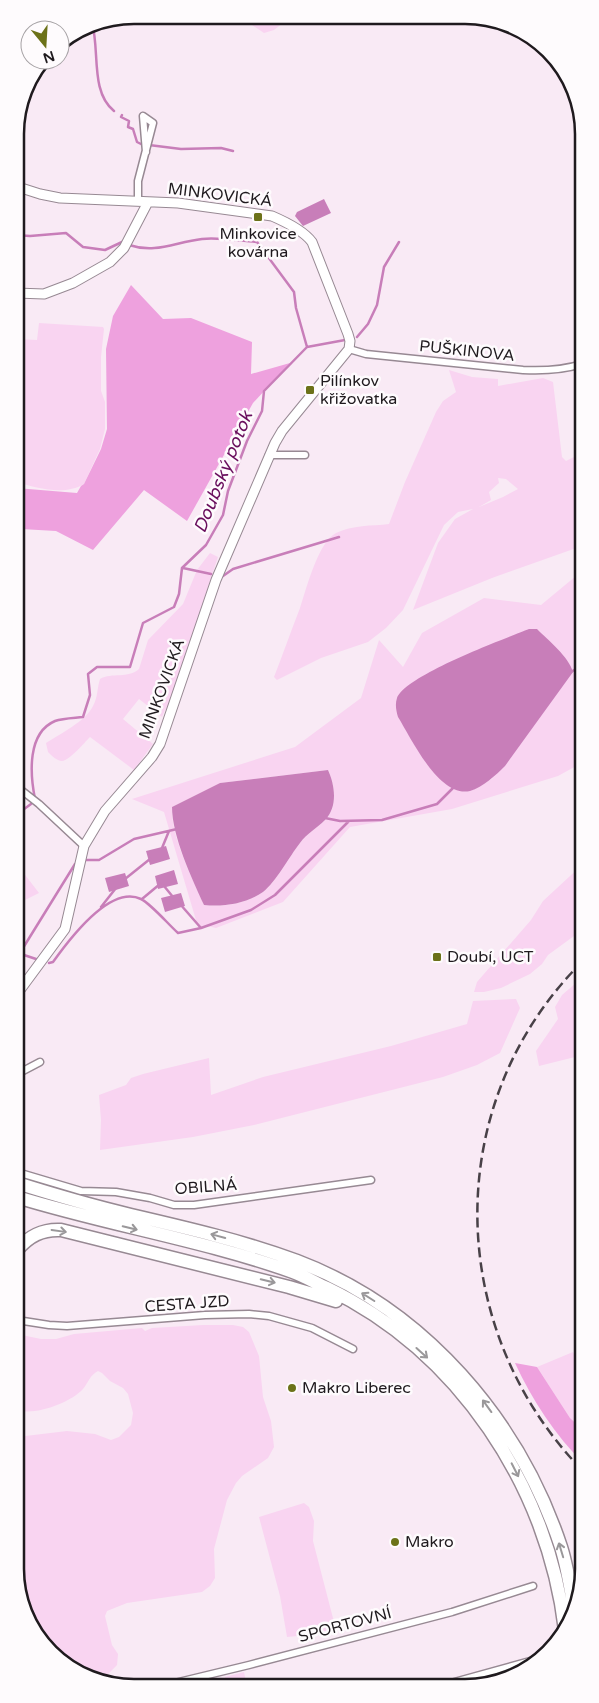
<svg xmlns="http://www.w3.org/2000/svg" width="599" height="1703" font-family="'Varela Round',sans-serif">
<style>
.green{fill:#f9d4f1;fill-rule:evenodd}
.forest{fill:#eea1de}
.water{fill:#c87eb9}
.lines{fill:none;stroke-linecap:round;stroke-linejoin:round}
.stream{stroke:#c87eb9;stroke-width:2.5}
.street-casing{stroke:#978993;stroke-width:9}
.secondary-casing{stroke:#978993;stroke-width:11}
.highway-casing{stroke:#978993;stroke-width:15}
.street{stroke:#fff;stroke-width:6}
.secondary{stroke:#fff;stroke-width:9}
.highway{stroke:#fff;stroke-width:12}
.rail{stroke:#484147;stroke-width:2.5;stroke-dasharray:10 5;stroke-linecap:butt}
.oneway{stroke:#9a989a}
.poi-dot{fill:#6c7219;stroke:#fefbfd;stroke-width:2}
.labels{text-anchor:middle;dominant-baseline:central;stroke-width:5;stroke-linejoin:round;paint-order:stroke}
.street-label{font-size:16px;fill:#1f1a1e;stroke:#fefbfd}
.poi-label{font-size:16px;fill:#1f1a1e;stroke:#fefbfd;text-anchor:start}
.water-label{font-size:18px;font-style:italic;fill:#690e5d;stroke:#fefbfd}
.rim{fill:none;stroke:#1f1a1e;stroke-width:2.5}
</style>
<rect width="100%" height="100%" fill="#f9eaf5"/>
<path class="green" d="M245,16H292L274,30L264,33L252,25Z
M39,323L103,327L104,329L101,357V391L105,402V429L100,449L84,484C64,496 37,488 16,482V339L37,340Z
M449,370L472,377L498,379V386L543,378L553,382L562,457L566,461L582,453V546L492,578L413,610L438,543L455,519L473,509L458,512L444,525L403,610L386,628L368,642L321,658L277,680L274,677C283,654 291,631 300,608C306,590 318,542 336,533C352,525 372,526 389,524L405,482L436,412L443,401L456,392ZM498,478L506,479L518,489L503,497L479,507L491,500L489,492L499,483Z
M210,553L218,557L168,709L165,710L162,717L139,699L123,719L153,744L134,770L90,737C84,743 70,760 62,761C57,761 51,755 48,752L46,743C60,734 86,721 93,706C98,697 97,688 100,679C112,672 128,679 139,669L148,640L183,604L197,570Z
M582,571L583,758L578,765L558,776L452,809L350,827L283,902L216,928L207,926L198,927L164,812L132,799L295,747L361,698L379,640L403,667L422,633L484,598L541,605ZM398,717L493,778C486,782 477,789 469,791C439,796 412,738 398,717ZM328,770C335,785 338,807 325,820C317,828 306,834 300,843C289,857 276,882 263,892C246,904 223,907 204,905C192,876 171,838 172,807L220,783Z
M583,864V920L574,936L548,955L542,964L530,974L501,988L484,992H474L477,982L531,920L543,901Z
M16,866L19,867L39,893L25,900L17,921Z
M583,977V1055L539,1066L536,1051L558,1019L555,1007L562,995Z
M516,999L520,1008L500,1053L477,1065L443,1077L254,1125L193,1137L100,1150L101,1120L99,1095L126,1085L131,1078L143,1074L209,1058L211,1095L263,1077L391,1046L467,1024L473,1001Z
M203,1325H233L243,1327L249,1332L259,1356L263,1397L271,1421L274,1447L268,1458L242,1476L236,1483L227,1500L214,1549L215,1578L210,1586L202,1592L127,1603L107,1611L105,1616L112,1645L118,1654L117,1665L106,1676L109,1685L50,1653L17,1592V1437L67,1431L95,1434L111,1440L119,1437L131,1425L133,1413L128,1394L123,1388L110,1381L102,1373L98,1371C90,1375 88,1383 83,1389C70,1403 35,1416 17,1410V1334L41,1339H56L74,1334L142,1328L145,1331L152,1328Z
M573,1352L583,1370L584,1431L570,1418L537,1367Z
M304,1503L309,1507L314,1521L313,1541L334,1622V1627C324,1634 299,1636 287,1637L280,1596L259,1517Z
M244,1672L247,1686H227L225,1677Z"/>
<path class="forest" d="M131,285L163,319L191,318L252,342L251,374L290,363L253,403L187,521L144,490L93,550L56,531L21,529L16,508L17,506L16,488L77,493L81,486L84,484L101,449L107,429L106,349L113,316Z
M515,1363L537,1367L570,1418L584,1431V1464C555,1435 532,1400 515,1363Z"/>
<path class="water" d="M324,199L331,213L303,226L295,216L297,212Z
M529,629H537C548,640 569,657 573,672L505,766C496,775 483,787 470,791C439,798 411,738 398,717C396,710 395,704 397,698C406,675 504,639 529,629Z
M328,770C335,785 338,807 325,820C317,828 306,834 300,843C289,857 276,882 263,892C246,904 223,907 204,905C192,879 172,836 172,807L220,783Z
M166,846L170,859L150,865L146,851Z
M174,870L178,884L158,889L155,876Z
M125,873L129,886L109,892L105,878Z
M181,893L185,906L165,912L161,898Z"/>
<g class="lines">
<path class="stream" d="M92,23C100,50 90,92 114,111
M122,115L121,117L129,121L128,127L133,129L137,142L141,144
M149,145L181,149L221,148L233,151
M15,235L30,236L66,233L83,247L105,250L122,242L124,243
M357,337L368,324L377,305L384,267L399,242
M307,347L345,340
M183,568L211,574
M223,576L233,569L339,537
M571,672L582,665
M35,799C30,774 27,733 55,721C63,718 74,718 83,717L90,695L88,674L97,667H130L143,623L174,607L179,594L182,568L206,545L223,515L228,491L247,441L262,411L264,391L307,347L296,308L294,292L257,242C239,241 219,237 202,239C175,242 156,254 129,245
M16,815L31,804
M325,818L340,821L382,820L437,804L455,786
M162,848L169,831
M86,860H99L134,839L177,829
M125,879L150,859
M164,886L173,897
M142,899L160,884
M180,904L201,928
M101,907L116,888
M16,942L23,948L24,955L16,958
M23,948L75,864
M24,955L39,960
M49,963L53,962C68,941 110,884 141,899C151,904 168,924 178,933L201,928L251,910L275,895L349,821"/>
<g class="street-casing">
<path id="street" d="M138,201V181L153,123L143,116L146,152
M349,349L366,354L523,370C543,371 563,370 582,364
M269,455H305
M16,786L39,804L84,846
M17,1077L21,1072L40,1062
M17,1172L81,1191L116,1192L150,1198L174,1205H194L371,1180
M17,1320L49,1325L67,1326L205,1315L249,1314L269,1316L312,1328L353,1349
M500,1670L503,1680
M162,1686L249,1665L452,1612L533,1586
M440,1686L541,1658"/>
</g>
<g class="secondary-casing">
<path id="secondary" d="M15,186L40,194L60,198L178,203L272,216C286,222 303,230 312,242L348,334L350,341L349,349L282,431L275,443L216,580L160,744L152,757L105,811L84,846L65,929L17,994
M16,293L44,294L73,283L110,262L124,248L148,202"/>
</g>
<g class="highway-casing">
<path id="highway" d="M17,1183C55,1195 93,1206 131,1215C187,1228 243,1241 297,1261C424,1309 519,1420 561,1547C568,1569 571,1592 575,1615
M17,1197C108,1225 203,1240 293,1272C304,1276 316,1283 327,1288C459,1352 548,1486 565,1630
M17,1250C29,1236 42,1229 61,1230L289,1287L336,1301"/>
</g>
<use href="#street" class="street"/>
<use href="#secondary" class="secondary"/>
<use href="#highway" class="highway"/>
<path class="rail" d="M583,961C440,1102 444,1330 584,1472"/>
</g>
<defs><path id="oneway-shaft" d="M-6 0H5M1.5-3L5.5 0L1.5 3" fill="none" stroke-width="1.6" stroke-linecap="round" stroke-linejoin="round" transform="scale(1.25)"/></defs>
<g class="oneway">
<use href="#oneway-shaft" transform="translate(130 1228) rotate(13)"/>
<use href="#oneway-shaft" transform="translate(59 1231) rotate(8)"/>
<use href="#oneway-shaft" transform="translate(218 1236) rotate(-165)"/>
<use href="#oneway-shaft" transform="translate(268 1281) rotate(14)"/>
<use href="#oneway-shaft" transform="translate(368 1297) rotate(-148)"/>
<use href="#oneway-shaft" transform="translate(422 1353) rotate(42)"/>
<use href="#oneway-shaft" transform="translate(487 1406) rotate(-126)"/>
<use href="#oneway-shaft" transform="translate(515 1470) rotate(63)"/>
<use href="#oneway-shaft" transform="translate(561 1550) rotate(-107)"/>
</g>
<g class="poi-dot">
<rect x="253" y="212" width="10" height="10" rx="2.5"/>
<rect x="305" y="385" width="10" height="10" rx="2.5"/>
<rect x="432" y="952" width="10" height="10" rx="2.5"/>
<circle cx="292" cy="1388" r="5"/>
<circle cx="395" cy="1542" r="5"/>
</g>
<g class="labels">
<g class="street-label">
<text transform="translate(220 195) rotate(7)">MINKOVICKÁ</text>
<text transform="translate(467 351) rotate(6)">PUŠKINOVA</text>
<text transform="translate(162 689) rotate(-70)">MINKOVICKÁ</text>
<text transform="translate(206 1187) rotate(-4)">OBILNÁ</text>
<text transform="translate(187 1304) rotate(-4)">CESTA JZD</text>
<text transform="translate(345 1625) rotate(-15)">SPORTOVNÍ</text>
</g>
<g class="poi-label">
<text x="258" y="234" text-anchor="middle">Minkovice<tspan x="258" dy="18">kovárna</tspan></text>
<text x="320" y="381">Pilínkov<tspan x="320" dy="18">křižovatka</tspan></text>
<text x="447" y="957">Doubí, UCT</text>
<text x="302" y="1388">Makro Liberec</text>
<text x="405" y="1542">Makro</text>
</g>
<g class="water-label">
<text transform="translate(223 472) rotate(-68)">Doubský potok</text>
</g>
</g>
<path d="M0 0H599V1703H0ZM134 24H465A110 110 0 0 1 575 134V1569A110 110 0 0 1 465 1679H134A110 110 0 0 1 24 1569V134A110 110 0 0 1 134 24Z" fill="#fefbfd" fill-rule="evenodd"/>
<path class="rim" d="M134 24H465A110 110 0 0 1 575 134V1569A110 110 0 0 1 465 1679H134A110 110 0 0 1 24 1569V134A110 110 0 0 1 134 24Z"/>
<g transform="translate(45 45) rotate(162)"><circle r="24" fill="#fefbfd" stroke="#a5a1a4"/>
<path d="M0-4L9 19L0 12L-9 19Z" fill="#6c7219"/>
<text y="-8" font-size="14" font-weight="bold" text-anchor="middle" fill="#1f1a1e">N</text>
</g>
</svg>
